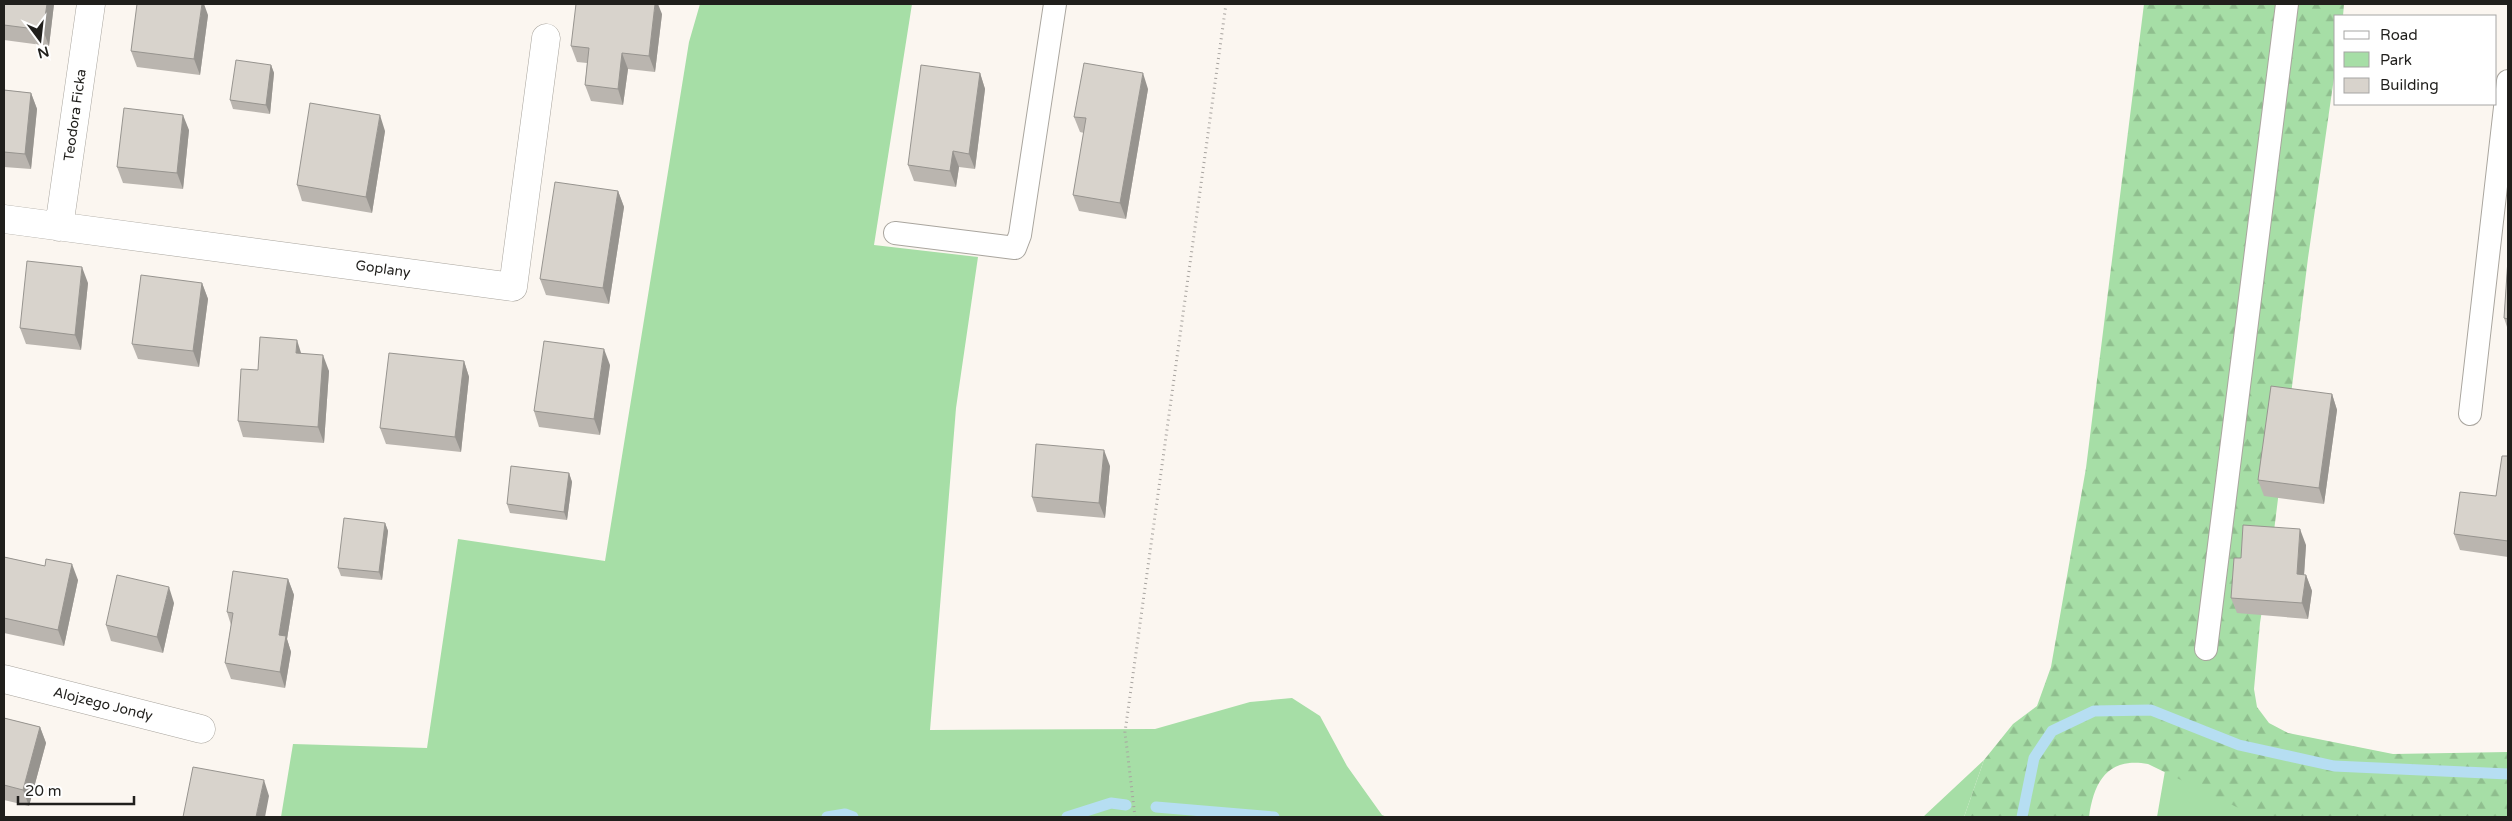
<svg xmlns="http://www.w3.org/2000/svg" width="2512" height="821" font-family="'Varela Round',sans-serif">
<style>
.green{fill:#a6dea6}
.forest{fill:url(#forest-firs)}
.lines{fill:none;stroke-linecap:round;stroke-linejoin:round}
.stream{stroke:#b6def2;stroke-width:11}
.lane-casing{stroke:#a9a59e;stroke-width:24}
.street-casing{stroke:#a9a59e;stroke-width:29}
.path{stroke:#a7a39f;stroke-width:3;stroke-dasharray:1 4;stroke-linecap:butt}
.lane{stroke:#fff;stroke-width:22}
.street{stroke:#fff;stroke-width:28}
.wall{fill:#bab5af}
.shaded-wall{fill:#97948f}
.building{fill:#d8d3cc;stroke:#97948f}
.labels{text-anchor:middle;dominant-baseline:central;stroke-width:4;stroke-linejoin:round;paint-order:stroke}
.street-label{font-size:14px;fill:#201f1c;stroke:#fff}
</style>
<defs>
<pattern id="forest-firs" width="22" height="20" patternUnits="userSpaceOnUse" patternTransform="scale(1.25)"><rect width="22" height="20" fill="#a6dea6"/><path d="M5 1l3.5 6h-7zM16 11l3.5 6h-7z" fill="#8fbe8e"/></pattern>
</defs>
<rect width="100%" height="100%" fill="#fbf6f0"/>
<path class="green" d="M700,4H912L874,245L978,257L956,408L930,730L1155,729L1250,702L1292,698L1320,716L1347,766L1382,815L1387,817H281L293,744L427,748L458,539L605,561L689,42Z
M1984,760L1964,817H1923Z
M2166,765L2259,817H2157Z"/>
<path class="forest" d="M2144,4H2344L2343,16H2336V64L2308,258L2272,547L2260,623L2254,689L2257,707L2269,723L2288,733L2393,754L2508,752V817H2257L2148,764C2108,757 2094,781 2089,817H1964L1984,760L2013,724L2037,706L2051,667L2086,468Z"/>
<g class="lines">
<path class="stream" d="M1156,807L1274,817
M827,817L845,814L853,817
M1067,817L1111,803L1126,805
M2022,817L2034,758L2052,731L2094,711L2151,710L2239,745L2334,766L2508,774"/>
<g class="lane-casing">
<path id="lane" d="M895,233L1015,248L1020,235L1055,4
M2470,414L2508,81
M2206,649L2287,4"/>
</g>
<g class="street-casing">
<path id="street" d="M4,219L513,287L546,38
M59,227L91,4
M4,679L201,729"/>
</g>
<path class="path" d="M1135,817L1125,732L1226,4"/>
<use href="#lane" class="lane"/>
<use href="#street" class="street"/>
</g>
<path class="wall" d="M4,4H54L49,46L4,40Z
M662,14L655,72L628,69L623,105L591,101L585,85L587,63L577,62L571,46Z
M208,15L200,75L137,67L131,51Z
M271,65L274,73L270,114L233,109L230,100Z
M980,73L985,89L975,169L959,167L956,187L914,181L908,165Z
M1148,89L1126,219L1079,211L1073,195L1084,133L1080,132L1074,117Z
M4,90L31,93L37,109L31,169L4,167Z
M189,130L183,189L123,183L117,167Z
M385,131L372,213L302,201L297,185Z
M618,191L624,207L609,304L546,295L540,279Z
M2508,259V330L2504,318Z
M88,283L81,350L26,344L20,328Z
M202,283L208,299L199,367L138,359L132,344Z
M302,353L329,371L324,443L243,437L238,421L258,370Z
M464,361L469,377L461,452L386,444L380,428Z
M610,365L600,435L539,427L534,411Z
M2332,394L2337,410L2324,504L2264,496L2258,480Z
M2508,456V557L2460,550L2454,534L2496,496Z
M1110,466L1105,518L1037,512L1032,497Z
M569,473L572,482L567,520L510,513L507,504Z
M385,523L388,531L382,580L341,576L338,568Z
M2306,545L2304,575H2306L2312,591L2308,619L2237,613L2231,598L2241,558Z
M4,557L45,566L78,580L64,646L4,633Z
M288,579L294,595L287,639L291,652L285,688L231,679L225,663L231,625L227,612Z
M174,603L163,653L111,641L106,625Z
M4,718L40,727L46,743L29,806L4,800Z"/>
<path class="shaded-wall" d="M47,4H54L49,46L43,30Z
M202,4H204L208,15L200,75L194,59Z
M655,4H658L662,14L655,72L649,56Z
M622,53L628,69L623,105L618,89Z
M271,65L274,73L270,114L266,105Z
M980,73L985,89L975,169L969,154Z
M1143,73L1148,89L1126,219L1120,203Z
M31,93L37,109L31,169L25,154Z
M183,115L189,130L183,189L177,173Z
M380,115L385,131L372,213L366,197Z
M953,151L959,167L956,187L950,171Z
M618,191L624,207L609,304L603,288Z
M82,267L88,283L81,350L75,335Z
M202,283L208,299L199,367L193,351Z
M297,340L302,356L296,353Z
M604,349L610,365L600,435L594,419Z
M323,355L329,371L324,443L318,427Z
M464,361L469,377L461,452L455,437Z
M2332,394L2337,410L2324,504L2319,488Z
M1104,450L1110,466L1105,518L1099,503Z
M569,473L572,482L567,520L564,512Z
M385,523L388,531L382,580L379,572Z
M2300,529L2306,545L2303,590L2297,574Z
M72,564L78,580L64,646L58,630Z
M2306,575L2312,591L2308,619L2302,603Z
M288,579L294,595L287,639L291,652L285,688L280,672L279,635Z
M169,587L174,603L163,653L157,637Z
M40,727L46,743L29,806L23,790Z
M264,780L269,796L265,817H256Z"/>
<path class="building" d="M4,4H47L43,30L4,25Z
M137,4H202L194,59L131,51Z
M576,4H655L649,56L622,53L618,89L585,85L589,48L571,46Z
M236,60L271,65L266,105L230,100Z
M1084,63L1143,73L1120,203L1073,195L1086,118L1074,117Z
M921,65L980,73L969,154L953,151L950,171L908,165Z
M4,90L31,93L25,154L4,152Z
M310,103L380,115L366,197L297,185Z
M124,108L183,115L177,173L117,167Z
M555,182L618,191L603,288L540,279Z
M2508,259V319L2504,318Z
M27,261L82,267L75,335L20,328Z
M141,275L202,283L193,351L132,344Z
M260,337L297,340L296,353L323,355L318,427L238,421L241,369L258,370Z
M544,341L604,349L594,419L534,411Z
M389,353L464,361L455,437L380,428Z
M2271,386L2332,394L2319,488L2258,480Z
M1036,444L1104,450L1099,503L1032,497Z
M2502,456H2508V541L2454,534L2460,492L2496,496Z
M511,466L569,473L564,512L507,504Z
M344,518L385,523L379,572L338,568Z
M2243,525L2300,529L2297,574L2306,575L2302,603L2231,598L2234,558H2241Z
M4,557L45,566L46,559L72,564L58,630L4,618Z
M233,571L288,579L279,635L286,636L280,672L225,663L233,613L227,612Z
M117,575L169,587L157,637L106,625Z
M4,718L40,727L23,790L4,785Z
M193,767L264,780L256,817H183Z"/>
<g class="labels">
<g class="street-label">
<text transform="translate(75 115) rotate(-82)">Teodora Ficka</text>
<text transform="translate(383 269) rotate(8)">Goplany</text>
<text transform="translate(103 704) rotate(14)">Alojzego Jondy</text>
</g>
</g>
<rect width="2512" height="821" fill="none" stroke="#201f1c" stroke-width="10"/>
<rect x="2334" y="15" width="162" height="90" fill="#ffffff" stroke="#a6a5a4"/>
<rect x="2344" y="31" width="25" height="8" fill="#ffffff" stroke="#a6a5a4"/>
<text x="2380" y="40" font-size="15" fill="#201f1c">Road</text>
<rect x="2344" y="52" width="25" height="15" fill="#a6dea6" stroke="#a6a5a4"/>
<text x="2380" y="65" font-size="15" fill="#201f1c">Park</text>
<rect x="2344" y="78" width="25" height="15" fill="#d8d3cc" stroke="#a6a5a4"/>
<text x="2380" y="90" font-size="15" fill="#201f1c">Building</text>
<g transform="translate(40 40) rotate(165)" stroke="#ffffff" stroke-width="4" paint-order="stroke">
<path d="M0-4L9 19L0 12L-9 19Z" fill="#201f1c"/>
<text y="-8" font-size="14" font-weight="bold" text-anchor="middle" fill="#201f1c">N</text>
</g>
<path d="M18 796v8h116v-8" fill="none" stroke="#201f1c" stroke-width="2.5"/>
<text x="25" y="796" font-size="15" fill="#201f1c" stroke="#ffffff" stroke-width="4" paint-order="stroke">20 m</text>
</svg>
